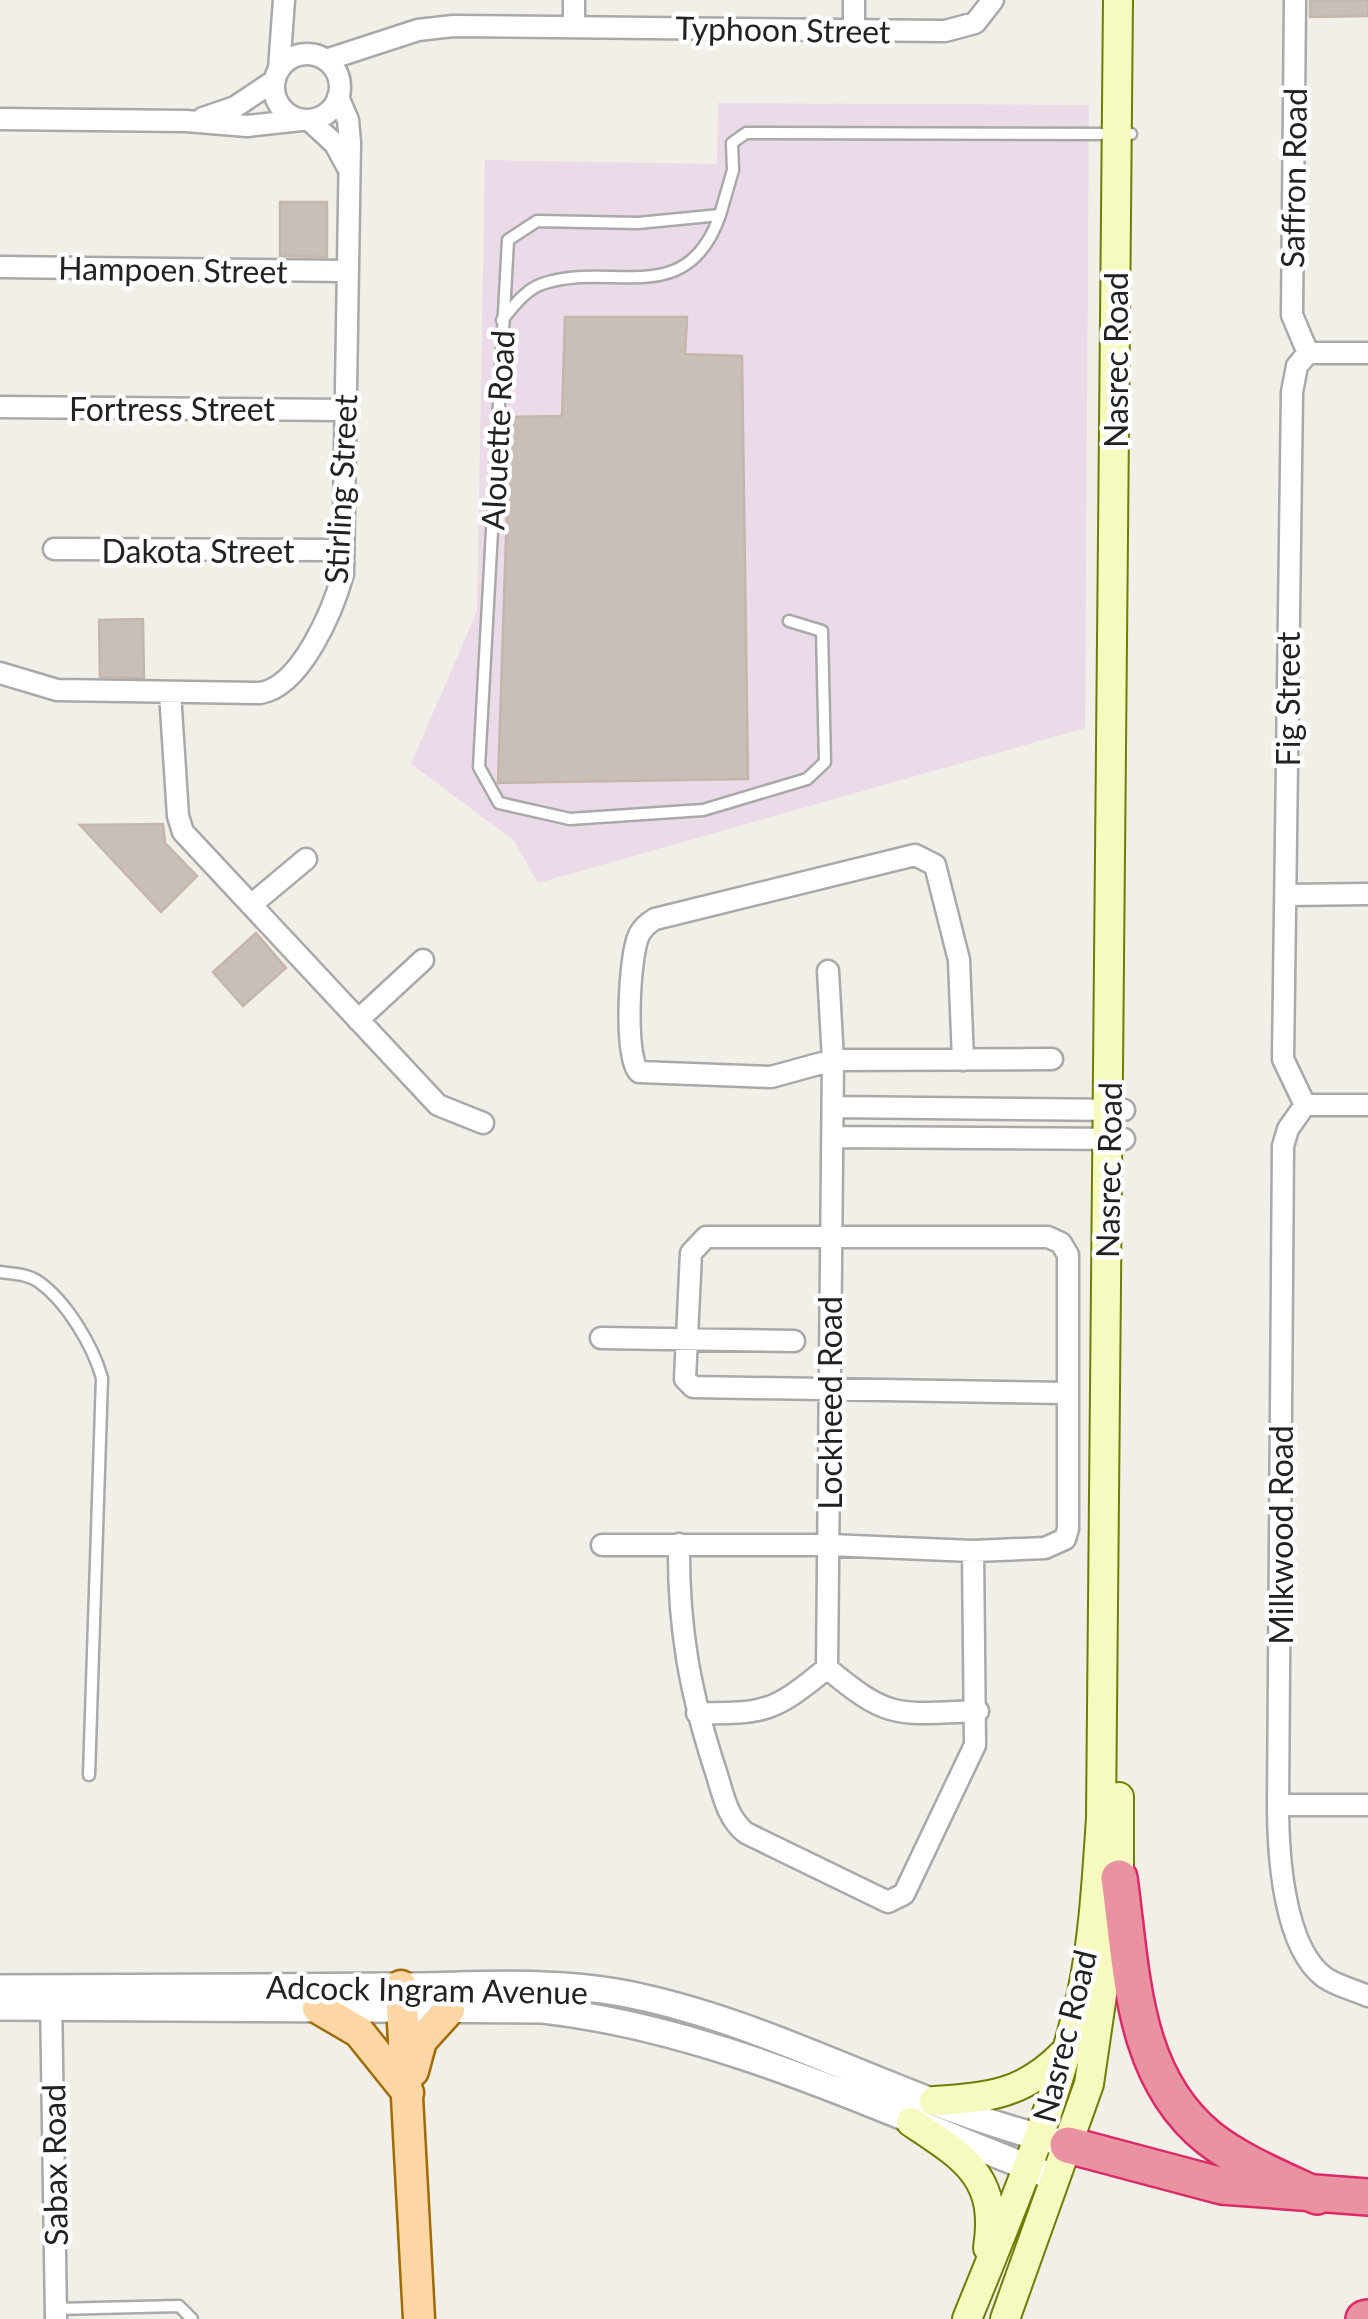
<svg xmlns="http://www.w3.org/2000/svg" width="1368" height="2319" font-family="Lato,sans-serif">
<style>
.industrial{fill:#ebdbe8}
.building{fill:#c7bfb8;stroke:#c4b6ab;stroke-width:2.5}
.lines{fill:none;stroke-linecap:round;stroke-linejoin:round}
.service-casing{stroke:#a9a9a9;stroke-width:15}
.minor-casing{stroke:#a9a9a9;stroke-width:25}
.tertiary-casing{stroke:#a9a9a9;stroke-width:30}
.secondary-casing{stroke:#707d05;stroke-width:32}
.primary-casing{stroke:#a06b00;stroke-width:35}
.motorway-casing{stroke:#dc2a67;stroke-width:40}
.service{stroke:#fff;stroke-width:10}
.minor{stroke:#fff;stroke-width:20}
.tertiary{stroke:#fff;stroke-width:25}
.secondary{stroke:#f7fabf;stroke-width:28}
.primary{stroke:#fcd6a4;stroke-width:30}
.motorway{stroke:#e892a2;stroke-width:35}
.labels{text-anchor:middle;dominant-baseline:central;stroke-width:9;stroke-linejoin:round;paint-order:stroke}
.street-label{font-size:32px;fill:#222;stroke:#fff}
</style>
<rect width="100%" height="100%" fill="#f2efe9"/>
<path class="industrial" d="M718,103L1089,105L1085,728L538,883L514,841L411,764L477,611L485,160L717,164Z"/>
<path class="building" d="M1310,0H1368V16L1310,17Z
M280,202H327V257L280,256Z
M565,317H687L685,354L742,356L748,779L498,783L510,417L562,416Z
M143,619L144,678L100,677L99,620Z
M163,824L165,843L197,876L161,912L80,825Z
M256,933L286,968L243,1006L213,972Z"/>
<g class="lines">
<g class="service-casing">
<path id="service" d="M502,320C513,307 525,290 542,284C611,260 686,312 720,215
M789,621L822,631L825,762L807,779L703,810L570,819L499,803L479,767L508,240L537,221L638,223L720,215L733,170L732,143L746,133L1131,134
M0,1272C14,1274 28,1274 39,1282C67,1302 93,1346 102,1378L89,1775
M56,2309L179,2306L192,2319"/>
</g>
<g class="minor-casing">
<path id="minor" d="M574,0V27
M1295,0L1292,315L1308,353
M854,30V0
M274 87a33 33 0 1 1 66 0a33 33 0 1 1-66 0Z
M326,60L418,30L453,26L945,31L975,23L993,0
M279,69L284,0
M203,118L235,107L274,81
M0,119L186,121L247,126L301,120
M309,120L335,144L348,168
M0,267L346,271
M0,407L345,410
M54,549L343,550
M0,673L57,690L260,693C301,687 333,610 343,574L350,142L348,120L338,97
M170,693L178,816L183,832L438,1105L483,1123
M1286,895L1368,894
M251,905L306,859
M358,1020L423,960
M963,1060L959,960L935,865L915,855L655,919C648,923 643,927 639,935C629,955 624,1059 639,1072L771,1077L833,1060L1052,1059
M1305,1105L1283,1059L1292,392L1297,366L1308,353H1368
M1368,1105H1305L1288,1129L1283,1146L1278,1805C1278,1852 1283,1946 1324,1977C1337,1986 1354,1990 1368,1996
M833,1107L1124,1110
M832,1137L1124,1139
M601,1338L794,1341
M679,1544C678,1628 690,1693 716,1772C723,1794 727,1818 746,1833L888,1902L904,1894L975,1745L973,1551
M602,1545H829L973,1551L1045,1548L1065,1539L1068,1529V1255L1061,1243L1048,1237H706L691,1253L685,1379L693,1387L1068,1393
M827,1668L833,1060L828,971
M827,1668C890,1721 898,1714 978,1711
M697,1713C765,1714 774,1712 827,1668
M1278,1805H1368
M51,1996L56,2319"/>
</g>
<g class="tertiary-casing">
<path id="tertiary" d="M0,1988C131,1988 263,1987 394,1986C470,1986 547,1979 622,1993C774,2022 908,2106 1059,2142
M0,2007L543,2010C718,2030 879,2110 1043,2173"/>
</g>
<g class="secondary-casing">
<path id="secondary" d="M934,2101C988,2098 1024,2094 1063,2054
M911,2122C965,2158 999,2177 988,2248
M967,2319C1010,2213 1056,2105 1082,1993C1094,1937 1097,1875 1101,1818L1118,0
M1005,2319L1089,2084L1119,1878V1797"/>
</g>
<g class="primary-casing">
<path id="primary" d="M401,1986L419,2319
M318,2008L359,2032L408,2093
M413,2071L421,2041L449,2010"/>
</g>
<g class="motorway-casing">
<path id="motorway" d="M1119,1878C1132,1970 1131,2075 1209,2138C1241,2163 1281,2179 1317,2196
M1068,2145L1222,2186L1368,2197
M1364,2319L1368,2318"/>
</g>
<use href="#service" class="service"/>
<use href="#minor" class="minor"/>
<use href="#tertiary" class="tertiary"/>
<use href="#secondary" class="secondary"/>
<use href="#primary" class="primary"/>
<use href="#motorway" class="motorway"/>
</g>
<g class="labels">
<g class="street-label">
<text transform="translate(783 29) rotate(1)">Typhoon Street</text>
<text transform="translate(1293 178) rotate(-89)">Saffron Road</text>
<text transform="translate(173 269) rotate(1)">Hampoen Street</text>
<text transform="translate(1115 360) rotate(-90)">Nasrec Road</text>
<text x="172" y="408">Fortress Street</text>
<text transform="translate(497 430) rotate(-87)">Alouette Road</text>
<text transform="translate(340 489) rotate(-87)">Stirling Street</text>
<text x="198" y="550">Dakota Street</text>
<text transform="translate(1287 699) rotate(-90)">Fig Street</text>
<text transform="translate(1108 1170) rotate(-89)">Nasrec Road</text>
<text transform="translate(829 1403) rotate(-90)">Lockheed Road</text>
<text transform="translate(1280 1535) rotate(-90)">Milkwood Road</text>
<text transform="translate(427 1989) rotate(1)">Adcock Ingram Avenue</text>
<text transform="translate(1064 2036) rotate(-76)">Nasrec Road</text>
<text transform="translate(54 2165) rotate(-91)">Sabax Road</text>
</g>
</g>
</svg>
